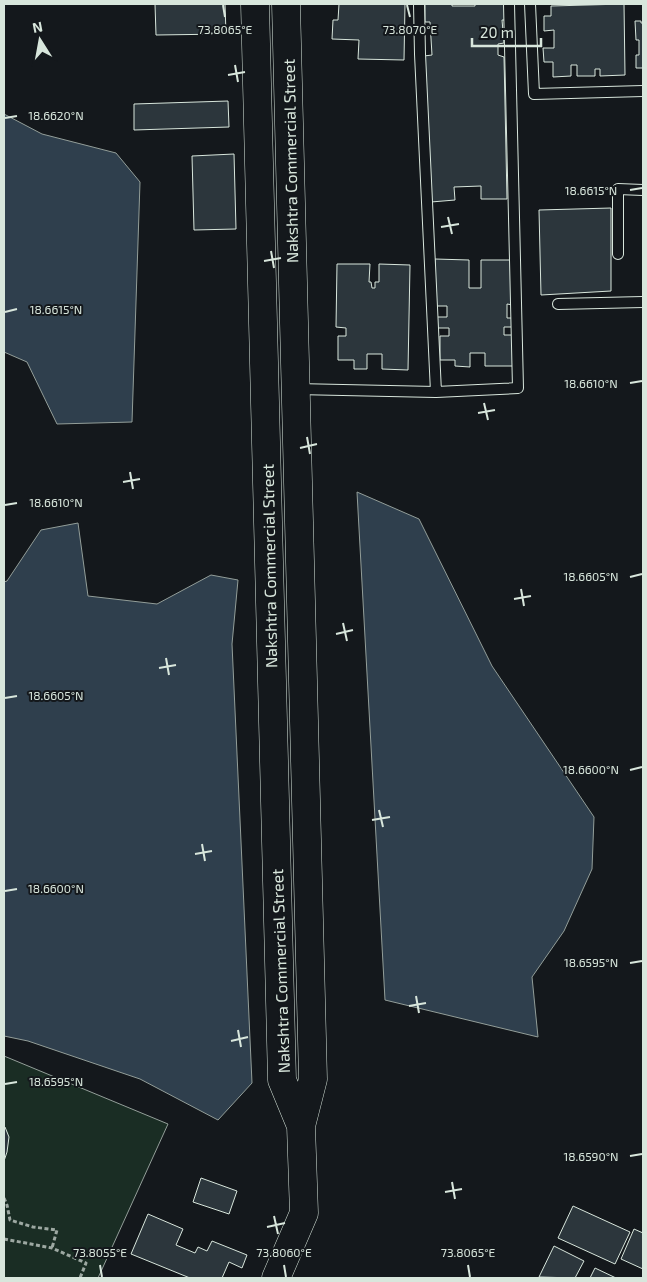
<svg xmlns="http://www.w3.org/2000/svg" width="647" height="1282" font-family="'Exo 2',sans-serif">
<style>
.green{fill:#1a2d24;stroke:#939e99}
.water{fill:#2f3f4d;stroke:#939e99}
.building{fill:#2c363c;stroke:#d8e6dc}
.lines{fill:none;stroke-linecap:round;stroke-linejoin:round}
.lane-casing{stroke:#d8e6dc;stroke-width:12}
.secondary-casing{stroke:#d8e6dc;stroke-width:29}
.path{stroke:#9da8a2;stroke-width:3;stroke-dasharray:4 2.5;stroke-linecap:butt}
.lane{stroke:#14181c;stroke-width:10}
.secondary{stroke:#14181c;stroke-width:28}
.ticks{fill:none;stroke:#d8e6dc;stroke-width:2}
.labels{text-anchor:middle;dominant-baseline:central;stroke-width:4;stroke-linejoin:round;paint-order:stroke}
.street-label{font-size:16px;fill:#d8e6dc;stroke:#14181c}
.ticks-label{font-size:12px;text-anchor:middle;fill:#d8e6dc;stroke:#14181c;stroke-width:4;stroke-linejoin:round;paint-order:stroke}
</style>
<rect width="100%" height="100%" fill="#14181c"/>
<path class="green" d="M4,1056L168,1124L98,1278H4Z"/>
<path class="water" d="M4,114L42,134L116,153L140,182L132,422L57,424L27,362L4,352Z
M357,492L419,519L492,666L594,817L592,869L564,931L532,977L538,1037L385,1000Z
M78,523L88,596L157,604L211,575L238,580L232,644L252,1083L218,1120L140,1079L28,1041L4,1036V582L7,581L41,530Z"/>
<path class="building" d="M155,4H225L226,34L156,35Z
M339,4H405L404,60L358,59L359,40L332,39L333,20H338Z
M425,4H452V6H475V4H504L506,20H502L504,43L498,44V55L504,57L507,199H481V186L454,187L455,200L431,202L424,56L432,55L430,22H425Z
M624,4L625,75L600,76V69H595V76H577V65H571V76L553,77V62H544L543,48H554V30L544,31V16H551V6Z
M635,21H641V23H643V68H636V55H639V40H636Z
M228,101L229,127L134,130V104Z
M234,154L236,229L194,230L192,156Z
M611,208V291L541,295L539,210Z
M435,259L469,260V288H481V260H513V305L507,304V318H513V327H504V335H513V366H485V353H470V367L455,366V360H440V336H449V328H435V317H447V306H435Z
M337,264H370L369,282H371L372,288H375V282H379V264L410,265L408,370L382,369V354H367V369H354V360H338V336H346V328L336,327Z
M4,1126L5,1127L9,1137L7,1152L4,1161Z
M201,1178L237,1191L229,1214L193,1202Z
M573,1206L630,1232L615,1264L558,1238Z
M148,1214L183,1229L176,1245L195,1253L198,1247L207,1251L212,1241L247,1255L242,1268L229,1262L222,1278H190L131,1254Z
M634,1229L643,1233V1269L621,1259Z
M554,1246L584,1261L575,1278L539,1277Z
M595,1268L616,1278H590Z"/>
<g class="lines">
<g class="lane-casing">
<path id="lane" d="M530,4L534,94L643,91
M618,254V189L643,190
M558,304L643,302
M296,389L436,392L420,54L419,4
M436,392L518,388L509,4"/>
</g>
<g class="secondary-casing">
<path id="secondary" d="M255,4L282,1080L301,1126
M276,1278L304,1213L301,1126L313,1079L286,4"/>
</g>
<path class="path" d="M4,1198L7,1205L10,1220L33,1227L57,1230L52,1248
M4,1239L52,1248L86,1263L80,1278"/>
<use href="#lane" class="lane"/>
<use href="#secondary" class="secondary"/>
</g>
<path class="ticks" d="M223,5L225,17M407,5L410,17M235,65L238,82M228,75L245,72M5,118L17,116M630,190L642,188M448,217L452,234M441,227L459,224M271,251L274,268M264,261L281,258M5,312L17,309M630,383L642,381M484,403L488,420M478,413L495,410M307,437L310,454M300,448L317,444M130,472L133,489M123,482L140,479M5,505L17,503M630,577L642,574M521,589L524,606M514,599L531,596M343,623L347,641M336,634L353,630M166,658L169,675M159,668L176,665M5,698L17,696M630,770L642,767M379,810L383,827M372,820L390,817M202,844L205,861M195,854L212,851M5,891L17,889M630,963L642,961M416,996L419,1013M409,1006L426,1003M238,1030L241,1047M231,1041L248,1037M5,1084L17,1082M630,1156L642,1154M452,1182L455,1199M445,1192L462,1189M274,1216L278,1234M267,1227L285,1223M100,1265L102,1277M284,1265L286,1277M468,1265L470,1277"/>
<g class="labels">
<g class="street-label">
<text transform="translate(290 161) rotate(-91)">Nakshtra Commercial Street</text>
<text transform="translate(269 566) rotate(-91)">Nakshtra Commercial Street</text>
<text transform="translate(280 971) rotate(-92)">Nakshtra Commercial Street</text>
</g>
</g>
<g class="ticks-label">
<text x="225" y="34">73.8065°E</text>
<text x="410" y="34">73.8070°E</text>
<text x="56" y="120">18.6620°N</text>
<text x="591" y="195">18.6615°N</text>
<text x="56" y="314">18.6615°N</text>
<text x="591" y="388">18.6610°N</text>
<text x="56" y="507">18.6610°N</text>
<text x="591" y="581">18.6605°N</text>
<text x="56" y="700">18.6605°N</text>
<text x="591" y="774">18.6600°N</text>
<text x="56" y="893">18.6600°N</text>
<text x="591" y="967">18.6595°N</text>
<text x="56" y="1086">18.6595°N</text>
<text x="591" y="1161">18.6590°N</text>
<text x="100" y="1257">73.8055°E</text>
<text x="284" y="1257">73.8060°E</text>
<text x="468" y="1257">73.8065°E</text>
</g>
<rect width="647" height="1282" fill="none" stroke="#d8e6dc" stroke-width="10"/>
<g transform="translate(40 40) rotate(349)" stroke="#14181c" stroke-width="4" paint-order="stroke">
<path d="M0-4L9 19L0 12L-9 19Z" fill="#d8e6dc"/>
<text y="-8" font-size="14" font-weight="bold" text-anchor="middle" fill="#d8e6dc">N</text>
</g>
<path d="M472 38v8h69v-8" fill="none" stroke="#d8e6dc" stroke-width="2.5"/>
<text x="480" y="38" font-size="15" fill="#d8e6dc" stroke="#14181c" stroke-width="4" paint-order="stroke">20 m</text>
</svg>
